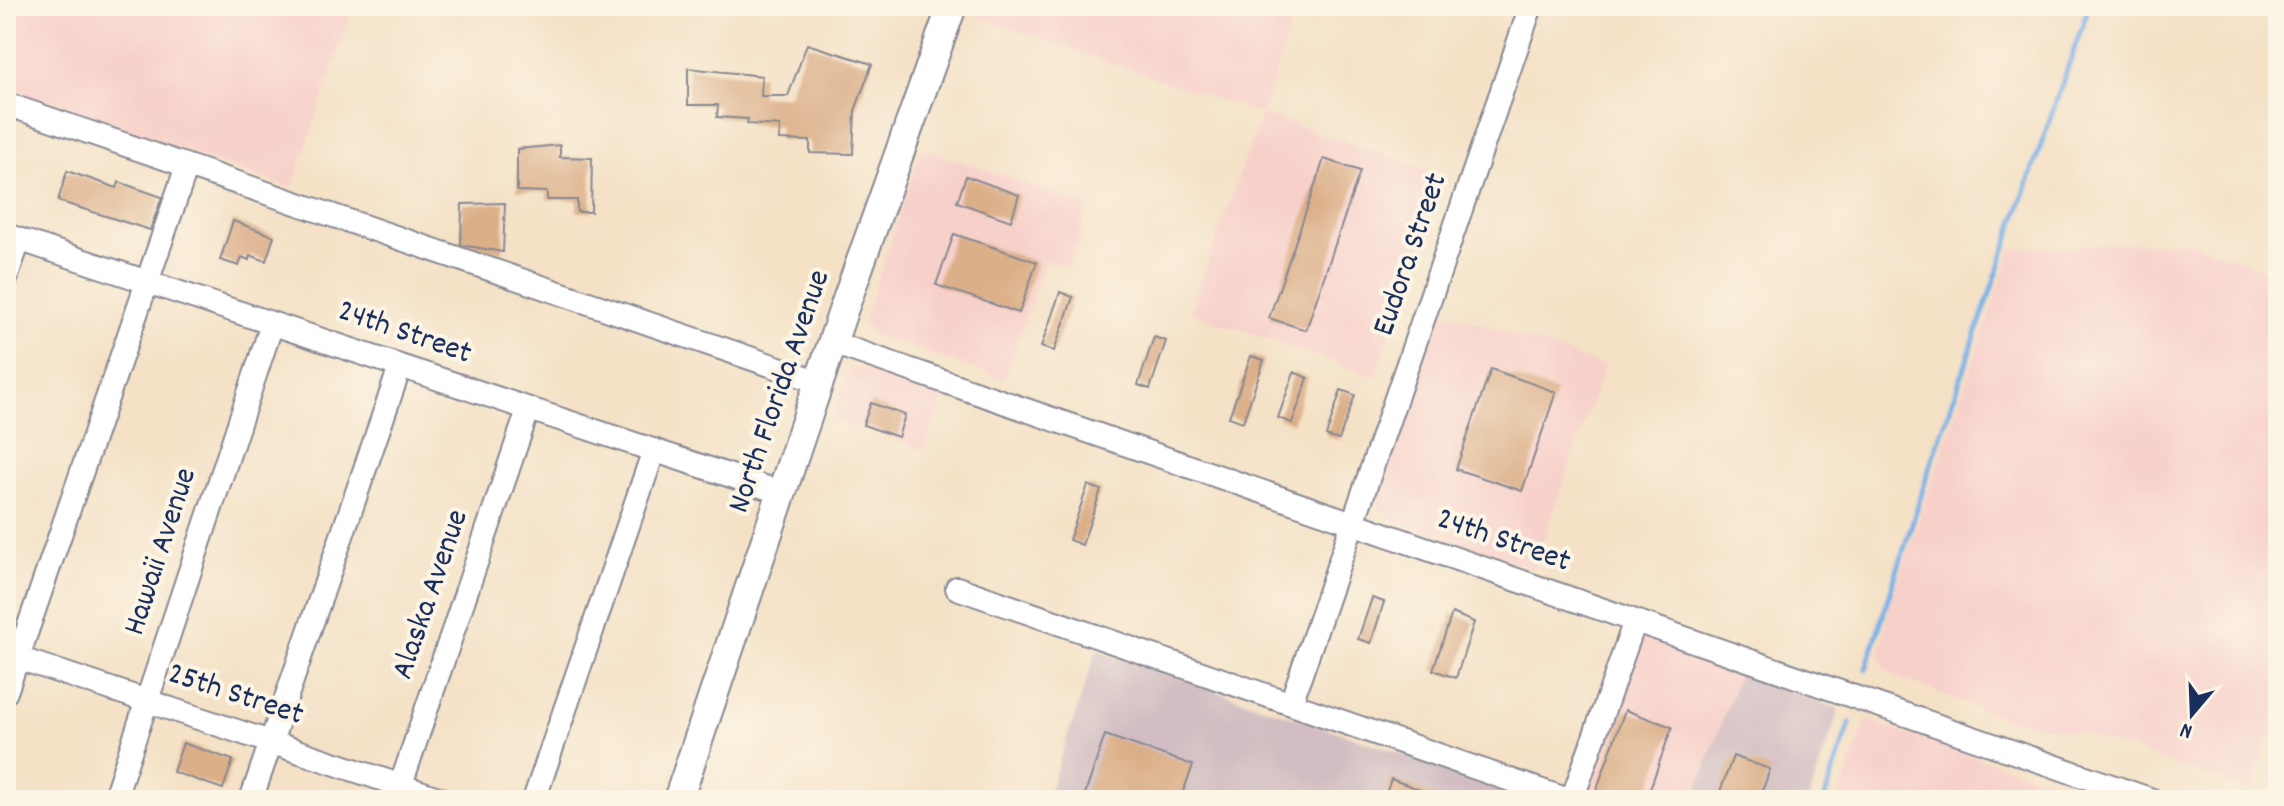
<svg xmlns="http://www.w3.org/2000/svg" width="2284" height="806" font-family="Dekko,sans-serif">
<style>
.built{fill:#f7d0ca}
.industrial{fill:#d2bec2}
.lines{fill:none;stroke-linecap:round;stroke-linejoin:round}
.stream{stroke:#7ab0e8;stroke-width:5}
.building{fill:#dbaf88}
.minor-casing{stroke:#888892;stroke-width:26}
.major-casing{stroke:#888892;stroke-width:32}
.minor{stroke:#fff;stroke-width:22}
.major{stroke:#fff;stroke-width:28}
.labels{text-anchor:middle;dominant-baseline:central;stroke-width:8;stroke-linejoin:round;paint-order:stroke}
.street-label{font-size:32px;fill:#1b2f5e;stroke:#fcf5e5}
</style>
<rect width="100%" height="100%" fill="#fcf5e5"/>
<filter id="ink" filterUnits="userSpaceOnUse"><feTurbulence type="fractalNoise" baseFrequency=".0125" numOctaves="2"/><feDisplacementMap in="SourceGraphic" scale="16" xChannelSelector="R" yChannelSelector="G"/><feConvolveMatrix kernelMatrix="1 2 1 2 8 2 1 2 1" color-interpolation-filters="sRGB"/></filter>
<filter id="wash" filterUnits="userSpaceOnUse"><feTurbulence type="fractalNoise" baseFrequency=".006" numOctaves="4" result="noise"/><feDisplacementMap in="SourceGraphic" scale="32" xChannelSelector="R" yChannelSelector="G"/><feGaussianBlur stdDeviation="1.8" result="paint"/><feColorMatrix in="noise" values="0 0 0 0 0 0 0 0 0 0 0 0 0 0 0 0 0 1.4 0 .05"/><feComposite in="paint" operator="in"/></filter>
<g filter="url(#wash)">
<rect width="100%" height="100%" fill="#f4e1c6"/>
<path class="built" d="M6,6H354L292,188L6,90Z
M981,6H1297L1262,114L1446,176L1375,377L1190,312L1261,114L977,17Z
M922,148L1089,206L1068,268L1045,260L1004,379L874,335L863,322Z
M2188,241L2278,275V719L2273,718L2252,791L2085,734L2008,719L1898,677L1883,667L1880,650L1890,605L2012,249Z
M1442,310L1604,366L1533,569L1389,519L1374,500Z
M860,368L943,397L924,450L830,418L848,371Z
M1639,637L1739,673L1694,800H1583Z
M1866,720L2104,800H1838Z"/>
<path class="industrial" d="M1097,650L1537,800H1046Z
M1739,673L1839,709L1808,800H1694Z"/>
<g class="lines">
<path class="stream" d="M1866,669L1929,470L2089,6
M1824,800L1850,723"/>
</g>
<g id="blocks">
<path class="building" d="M807,44L872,64L855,111L853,154L810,153V141L779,140L780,126L747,124L748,119L717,117L718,105H688V68L762,76L761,96H788Z
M560,145V157L592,158L591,212H577V200H547V192L517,191V149Z
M1324,159L1360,171L1306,330L1269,318Z
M67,171L117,188L119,182L162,197L150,230L58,201Z
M966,176L1019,195L1011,221L957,202Z
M505,203L503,252L461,245L462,204Z
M233,221L274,236L266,261L250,255L249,260L242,257L239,266L220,260Z
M954,234L1037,262L1019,313L936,285Z
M1060,292L1073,297L1054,351L1041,347Z
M1154,337L1166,341L1150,389L1138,385Z
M1251,356L1264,360L1243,422L1229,417Z
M1491,369L1556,392L1522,491L1456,469Z
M1294,372L1308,378L1292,423L1278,418Z
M1341,390L1355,395L1339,440L1326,436Z
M871,403L905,415L898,437L863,425Z
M1088,485L1101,490L1082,545L1069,540Z
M1372,598L1384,602L1371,643L1358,639Z
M1452,613L1474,622L1456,678L1433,670Z
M1625,710L1672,727L1646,800H1593Z
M1105,735L1193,765L1180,800H1083Z
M183,743L233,760L223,789L173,772Z
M1733,756L1770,769L1759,800H1717Z
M1391,779L1443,798L1442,800H1384Z"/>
</g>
</g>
<g filter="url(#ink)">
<use href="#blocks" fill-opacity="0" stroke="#888892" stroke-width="2"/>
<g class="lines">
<g class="minor-casing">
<path id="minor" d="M6,104L820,382
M6,235L782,493
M6,279L19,240
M833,343L2152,800
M957,588L1568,800
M6,654L444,800
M6,692L187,166
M1291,703L1531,6
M396,799L528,410
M114,800L272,324
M251,800L400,367
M534,800L654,450
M1572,800L1635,621"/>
</g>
<g class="major-casing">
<path id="major" d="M678,800L843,311L952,6"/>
</g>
<use href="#minor" class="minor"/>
<use href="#major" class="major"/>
</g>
</g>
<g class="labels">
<g class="street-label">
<text transform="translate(1412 255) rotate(-71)">Eudora Street</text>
<text transform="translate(404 334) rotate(19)">24th Street</text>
<text transform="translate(781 392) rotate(-71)">North Florida Avenue</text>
<text transform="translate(1503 542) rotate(19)">24th Street</text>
<text transform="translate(162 552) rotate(-72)">Hawaii Avenue</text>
<text transform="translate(432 595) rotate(-71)">Alaska Avenue</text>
<text transform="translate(235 696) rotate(18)">25th Street</text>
</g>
</g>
<rect width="2284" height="806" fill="none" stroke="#fcf5e5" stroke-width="32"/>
<g transform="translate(2192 714) rotate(199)" stroke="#fcf5e5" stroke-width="6" paint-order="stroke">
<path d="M0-6L14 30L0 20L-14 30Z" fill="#1b2f5e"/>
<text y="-12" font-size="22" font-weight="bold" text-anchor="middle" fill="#1b2f5e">N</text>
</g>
</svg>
